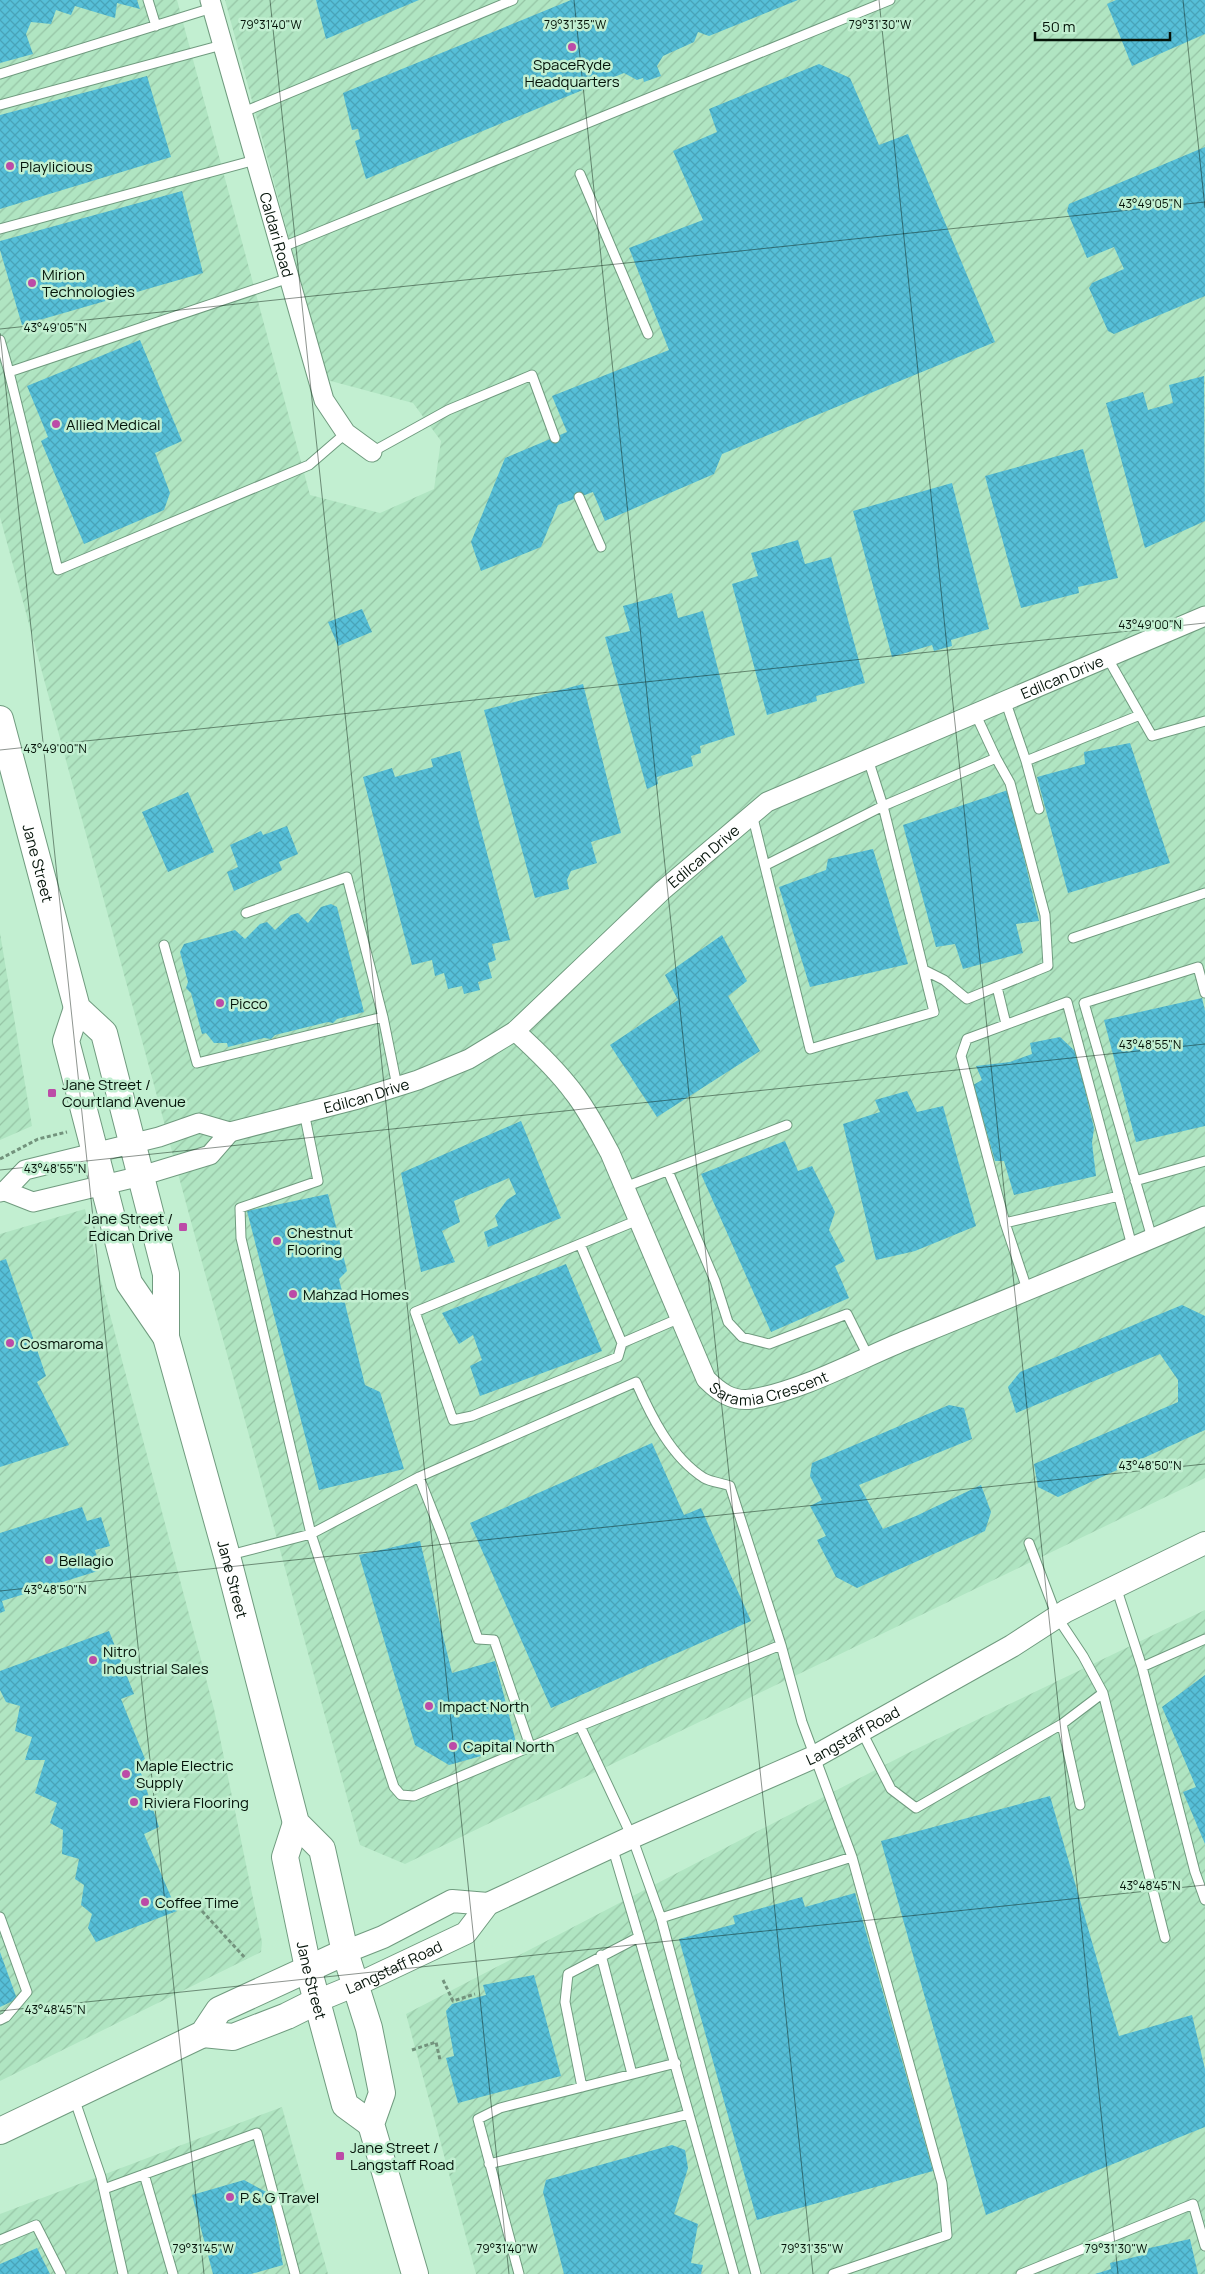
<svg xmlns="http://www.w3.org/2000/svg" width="1205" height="2274" font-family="Manrope,sans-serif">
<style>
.industrial{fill:url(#industrial-furrows)}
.building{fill:url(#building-cross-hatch)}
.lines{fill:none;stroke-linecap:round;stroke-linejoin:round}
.service-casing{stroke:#709b7f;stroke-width:11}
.minor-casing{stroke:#709b7f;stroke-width:21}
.tertiary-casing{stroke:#709b7f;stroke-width:24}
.secondary-casing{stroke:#709b7f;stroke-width:28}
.path{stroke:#73937d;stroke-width:3;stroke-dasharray:4 2.5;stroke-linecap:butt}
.service{stroke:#fff;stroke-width:9}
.minor{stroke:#fff;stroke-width:19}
.tertiary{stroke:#fff;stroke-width:22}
.secondary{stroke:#fff;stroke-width:26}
.ticks{fill:none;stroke:#041309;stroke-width:1;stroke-opacity:0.45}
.poi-dot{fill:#bc4ba7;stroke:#c2efd1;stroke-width:2}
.labels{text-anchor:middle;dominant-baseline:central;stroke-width:5;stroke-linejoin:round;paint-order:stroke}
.poi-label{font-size:15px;fill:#041309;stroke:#c2efd1;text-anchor:start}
.street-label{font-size:15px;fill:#041309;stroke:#c2efd1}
.ticks-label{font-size:12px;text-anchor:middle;fill:#041309;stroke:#c2efd1;stroke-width:5;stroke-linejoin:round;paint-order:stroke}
</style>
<defs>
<pattern id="industrial-furrows" width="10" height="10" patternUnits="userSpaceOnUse" patternTransform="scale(1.25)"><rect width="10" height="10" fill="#b0e5c2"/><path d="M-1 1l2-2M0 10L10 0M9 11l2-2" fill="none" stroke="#96c4a5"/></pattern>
<pattern id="building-cross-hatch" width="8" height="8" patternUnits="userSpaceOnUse" patternTransform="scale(1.25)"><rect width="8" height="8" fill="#56bfd8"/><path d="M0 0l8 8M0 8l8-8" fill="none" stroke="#49a3b8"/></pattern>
</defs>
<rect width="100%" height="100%" fill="#c2efd1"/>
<path class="industrial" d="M0,0H177L310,495L380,513L434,489L441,441L413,403L327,380L225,0H1205V1478L405,1864L360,1845L0,517Z
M0,933L32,1126L0,1140Z
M85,1209L99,1273L214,1709L262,1942L261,1952L0,2081V1234Z
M1205,1610V2274H476L406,2014L908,1753Z
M282,2107L328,2274H0V2214Z"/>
<path class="building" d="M0,0H137L140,9L117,3L115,18L75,6L71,15L56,10L51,24L31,22L26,34L33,54L0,63Z
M316,0H419L326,39Z
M571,0H798L709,36L698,32L694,42L663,56L657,66L661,76L644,82L643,78L637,80L624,73L366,179L355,141L360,139L358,129L352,130L343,93Z
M1116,0H1205V34L1132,66L1107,4Z
M819,64L850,78L879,145L908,134L995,342L722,454L714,474L605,521L593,492L558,505L541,547L481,571L471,542L505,458L567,432L552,396L669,350L629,248L703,220L673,151L717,132L709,109Z
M147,76L171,157L0,209V115Z
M1205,147V296L1114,334L1108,331L1089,288L1092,283L1124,269L1114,247L1087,258L1067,211L1069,204Z
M182,191L203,273L22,325L0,250V241Z
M140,340L182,441L155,453L170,493L164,510L84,544L41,441L48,437L27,386Z
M1204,376L1205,521L1145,548L1106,403L1143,392L1148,410L1173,403L1169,385Z
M1083,449L1118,578L1078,587L1079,593L1021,608L985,476Z
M952,483L989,629L951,640L952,646L934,651L932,645L892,657L853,511Z
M798,540L805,564L831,557L865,683L816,696L817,701L767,715L732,584L758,576L751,553Z
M672,593L678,618L703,611L735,735L700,746L701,753L691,756L693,766L657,777L658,784L647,789L605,637L630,631L623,606Z
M362,609L372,632L338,646L328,622Z
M583,684L621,833L591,842L597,863L571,871L567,880L569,889L535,898L484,710Z
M1130,743L1170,863L1068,893L1037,777L1085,764L1084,752Z
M460,751L510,940L492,944L496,960L488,963L492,978L478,982L480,990L464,994L462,986L448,989L444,973L435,976L432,960L412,965L363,777L392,768L395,777L433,767L431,759Z
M1008,790L1039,921L1016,924L1023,953L963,969L955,944L936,947L903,825Z
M188,792L214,852L168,872L142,812Z
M287,826L298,854L279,862L282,870L234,891L227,872L238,867L230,845L261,831L263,835Z
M873,849L908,964L810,987L779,887L826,870L828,859Z
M331,904L337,907L364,1012L337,1019L333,1023L328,1022L275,1035L271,1039L264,1038L228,1047L227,1043H214L206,1033L202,1034L191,993L186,988L188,982L180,952L184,944L235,930L245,939L260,924L267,922L275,930L291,915L298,913L308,923L321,907Z
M722,935L747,981L728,996L760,1051L657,1117L610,1045L678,1000L665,975Z
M1202,998L1205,1011V1126L1136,1142L1104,1020Z
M1060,1037L1076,1052L1094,1128L1092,1143L1096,1176L1014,1195L1004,1161H995L973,1085L982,1080L976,1066L1010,1062L1032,1054L1030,1043Z
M907,1091L917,1112L943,1106L976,1226L915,1251L876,1260L843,1124L880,1112L875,1100Z
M521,1121L561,1218L488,1247L484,1232L498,1226L495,1216L507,1200L516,1194L509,1178L454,1201L460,1222L442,1231L455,1262L421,1272L401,1173Z
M785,1141L798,1171L812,1166L835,1212L829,1230L845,1261L835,1266L849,1298L771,1332L701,1174Z
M328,1194L347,1271L339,1279L365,1385L380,1392L404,1469L319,1490L247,1211Z
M6,1259L46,1376L37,1382L69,1445L0,1467V1261Z
M566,1264L602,1351L480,1396L470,1366L482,1360L473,1335L459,1344L442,1313Z
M1182,1305L1205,1316V1430L1058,1497L1038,1487L1034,1464L1178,1402V1380L1160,1354L1016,1413L1008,1387L1020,1372Z
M949,1405L964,1408L972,1439L859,1485L883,1529L916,1516L981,1485L991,1512L985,1531L857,1588L836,1577L817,1540L826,1536L810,1506L822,1500L810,1476L812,1463Z
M652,1443L684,1515L701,1508L751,1621L551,1708L470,1523Z
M82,1507L87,1521L101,1517L110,1546L95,1550L101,1570L2,1601L5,1611L0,1613V1533Z
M420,1541L452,1673L495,1661L517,1746L449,1765L415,1745L359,1555Z
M109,1631L134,1694L121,1699L145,1759L138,1764L159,1827L144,1834L177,1911L96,1942L88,1928L92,1914L81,1905L84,1885L75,1879L79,1859L62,1854L63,1830L50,1823L57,1803L35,1793L45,1760H25L32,1737L15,1731L20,1706L6,1702L0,1690V1671Z
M1205,1675V1844L1183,1792L1196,1787L1162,1707Z
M1050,1796L1119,2036L1192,2015L1205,2069V2127L986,2215L881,1841Z
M855,1893L933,2171L757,2220L679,1939L735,1924L733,1916L802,1897L805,1907Z
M0,1952L17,1999L0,2007Z
M534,1975L561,2076L458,2103L446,2058L454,2056L446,2011L452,2004L486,1995L483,1985Z
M672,2145L685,2150L688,2168L674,2214L698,2224L691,2263L703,2265L701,2274H564L543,2192L546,2180Z
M244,2180L270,2194L283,2265L251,2274H213L192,2195Z
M1190,2239L1198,2274H1095L1111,2269L1110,2263L1147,2254L1145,2249Z
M37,2248L50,2274H0V2264Z"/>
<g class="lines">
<g class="service-casing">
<path id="service" d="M148,0L156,26
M0,74L212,8
M0,105L222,45
M241,113L513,0
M580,174L648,334
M0,229L255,160
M280,248L890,0
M0,340L9,372L289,278
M9,372L58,570L309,465L346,433
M372,452L448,410L532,375L555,438
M579,497L601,547
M1107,657L1152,736L1205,721
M1005,700L1026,761L1140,715
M868,759L883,806L996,758L975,713
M1026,761L1039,809
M752,814L810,1049L934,1012L883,806L766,865
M246,913L347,877L383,1017
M1073,938L1205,893
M164,945L197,1063L383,1017L397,1086
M924,970L944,980L967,999L1048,966L1045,915L1010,783L996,758
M997,987L1006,1024
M304,1112L318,1181L240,1208L241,1238L311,1534L394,1787L401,1795L414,1796L580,1726
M668,1171L715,1281L728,1322L742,1337L769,1344L847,1314L868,1356
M1135,1181L1205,1161
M625,1187L787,1125
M638,1220L415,1312L453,1420L472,1416L618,1357L622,1343L680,1318
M1005,1223L1119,1196
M1152,1238L1084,1003L1198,967L1205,993
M580,1244L622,1343
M1028,1292L1005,1223L961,1056L967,1039L1067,1002L1132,1246
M419,1477L442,1535L478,1639L494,1640L531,1749
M1029,1543L1057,1617L1083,1656L1103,1693L1165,1938
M230,1555L311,1534L419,1477L636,1382C651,1416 671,1457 704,1478C711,1482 722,1483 730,1486L781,1645L580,1726L632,1837L661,1918L852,1857
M1116,1587L1142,1667L1205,1639
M781,1645L802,1722L852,1857L942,2183L947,2235L833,2274
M1142,1667L1195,1872L1205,1900
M1062,1724L1080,1805
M861,1730L891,1789L916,1808L1062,1724L1103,1693
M612,1846L639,1937
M0,1917L27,1992L6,2017L0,2020
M661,1918L756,2274
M601,1955L632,2074
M582,2087L565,2002L568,1974L639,1937L734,2274
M74,2098L101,2177L123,2274
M489,2164L689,2114
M144,2174L173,2274
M104,2189L257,2133L295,2274
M0,2240L36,2225L61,2274
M519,2274L478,2119L500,2108L676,2063
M1021,2274L1193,2204L1205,2246"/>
</g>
<g class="minor-casing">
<g id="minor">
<path id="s1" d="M210,0L324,400L346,433L372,452"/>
<path id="s2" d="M515,1031C536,1050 557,1070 574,1093C588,1111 599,1133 610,1153L706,1379C719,1392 732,1402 752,1399C801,1391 858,1360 904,1341C1005,1300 1105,1259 1205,1216"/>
<path d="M5,1191L33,1202L141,1176L210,1155L230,1132"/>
<path id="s3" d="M0,1192L5,1191L25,1170L159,1137L199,1123L230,1132L358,1099L418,1080L469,1059L515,1031L663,890L767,802L1205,616"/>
</g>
</g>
<g class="tertiary-casing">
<g id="tertiary">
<path d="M345,1952L383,1937L452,1901L488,1904"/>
<path id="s4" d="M317,2001L356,1985L466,1933L488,1904L632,1837L814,1757L1012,1646L1066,1611L1205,1543"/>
</g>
</g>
<g class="secondary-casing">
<g id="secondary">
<path id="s5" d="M0,719L77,1008L104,1033L166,1274V1337L227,1556L296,1823L322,1849L345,1952L369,2028L382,2093L371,2124L415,2274"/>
<path d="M77,1008L66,1041L129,1283L166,1337"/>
<path id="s6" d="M296,1823L285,1857L308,1968L345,2105L371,2124"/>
<path d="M203,2034L233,2037L287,2016L317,2001"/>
<path d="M0,2131L203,2034L219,2010L345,1952"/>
</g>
</g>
<path class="path" d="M0,1159L38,1139L67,1132
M202,1911L246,1959
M443,1980L453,2001L475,1994
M412,2050L436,2042L440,2060"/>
<use href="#service" class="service"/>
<use href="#minor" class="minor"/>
<use href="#tertiary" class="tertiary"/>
<use href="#secondary" class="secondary"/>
</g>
<path class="ticks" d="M270,0L509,2274M574,0L813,2274M879,0L1118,2274M1183,0L1205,208M0,329L1205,202M0,333L204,2274M0,750L1205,623M0,1170L1205,1044M0,1591L1205,1464M0,2011L1205,1885"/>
<g class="poi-dot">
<circle cx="572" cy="47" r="5"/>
<circle cx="10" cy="166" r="5"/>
<circle cx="32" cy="283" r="5"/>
<circle cx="56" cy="424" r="5"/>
<circle cx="220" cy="1003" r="5"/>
<rect x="47" y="1088" width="10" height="10" rx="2.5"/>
<rect x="178" y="1222" width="10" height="10" rx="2.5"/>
<circle cx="277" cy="1241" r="5"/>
<circle cx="293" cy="1294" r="5"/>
<circle cx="10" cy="1343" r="5"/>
<circle cx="49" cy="1560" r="5"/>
<circle cx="93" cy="1660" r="5"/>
<circle cx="429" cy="1706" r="5"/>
<circle cx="453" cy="1746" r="5"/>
<circle cx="126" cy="1774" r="5"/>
<circle cx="134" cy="1802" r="5"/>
<circle cx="145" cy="1902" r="5"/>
<rect x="335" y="2151" width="10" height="10" rx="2.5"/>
<circle cx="230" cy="2197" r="5"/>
</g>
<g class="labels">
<g class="poi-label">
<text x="572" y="64" text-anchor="middle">SpaceRyde<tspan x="572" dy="17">Headquarters</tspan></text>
<text x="20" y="166">Playlicious</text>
<text x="42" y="274">Mirion<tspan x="42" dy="17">Technologies</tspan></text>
<text x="66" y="424">Allied Medical</text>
<text x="230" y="1003">Picco</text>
<text x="62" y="1084">Jane Street /<tspan x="62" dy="17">Courtland Avenue</tspan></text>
<text x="173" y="1218" text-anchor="end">Jane Street /<tspan x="173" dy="17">Edican Drive</tspan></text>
<text x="287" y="1232">Chestnut<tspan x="287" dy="17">Flooring</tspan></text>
<text x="303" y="1294">Mahzad Homes</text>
<text x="20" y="1343">Cosmaroma</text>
<text x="59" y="1560">Bellagio</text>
<text x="103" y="1651">Nitro<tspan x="103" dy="17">Industrial Sales</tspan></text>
<text x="439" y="1706">Impact North</text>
<text x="463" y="1746">Capital North</text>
<text x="136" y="1765">Maple Electric<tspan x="136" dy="17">Supply</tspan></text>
<text x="144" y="1802">Riviera Flooring</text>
<text x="155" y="1902">Coffee Time</text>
<text x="350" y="2147">Jane Street /<tspan x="350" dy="17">Langstaff Road</tspan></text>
<text x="240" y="2197">P &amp; G Travel</text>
</g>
<g class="street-label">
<text stroke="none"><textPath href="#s1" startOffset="244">Caldari Road</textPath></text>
<text stroke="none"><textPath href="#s3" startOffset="1212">Edilcan Drive</textPath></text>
<text stroke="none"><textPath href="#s3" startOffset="808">Edilcan Drive</textPath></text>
<text stroke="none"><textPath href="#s5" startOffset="149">Jane Street</textPath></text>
<text stroke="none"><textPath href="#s3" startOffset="388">Edilcan Drive</textPath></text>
<text stroke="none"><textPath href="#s2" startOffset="471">Saramia Crescent</textPath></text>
<text stroke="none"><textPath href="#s5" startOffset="899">Jane Street</textPath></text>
<text stroke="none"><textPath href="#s4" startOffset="602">Langstaff Road</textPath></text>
<text stroke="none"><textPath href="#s4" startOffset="84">Langstaff Road</textPath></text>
<text stroke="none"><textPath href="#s6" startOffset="162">Jane Street</textPath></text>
</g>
</g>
<g class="ticks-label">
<text x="271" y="29">79°31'40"W</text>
<text x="575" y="29">79°31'35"W</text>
<text x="880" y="29">79°31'30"W</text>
<text x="1150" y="208">43°49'05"N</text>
<text x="55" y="332">43°49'05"N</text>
<text x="1150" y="629">43°49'00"N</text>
<text x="55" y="753">43°49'00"N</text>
<text x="1150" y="1049">43°48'55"N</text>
<text x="55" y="1173">43°48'55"N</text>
<text x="1150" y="1470">43°48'50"N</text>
<text x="55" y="1594">43°48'50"N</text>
<text x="1150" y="1890">43°48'45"N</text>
<text x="55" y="2014">43°48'45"N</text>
<text x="203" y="2253">79°31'45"W</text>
<text x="507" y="2253">79°31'40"W</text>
<text x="812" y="2253">79°31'35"W</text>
<text x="1116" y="2253">79°31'30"W</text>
</g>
<path d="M1035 32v8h135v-8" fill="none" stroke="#041309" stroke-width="2.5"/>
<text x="1042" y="32" font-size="15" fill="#041309" stroke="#c2efd1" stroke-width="4" paint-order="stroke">50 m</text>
</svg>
